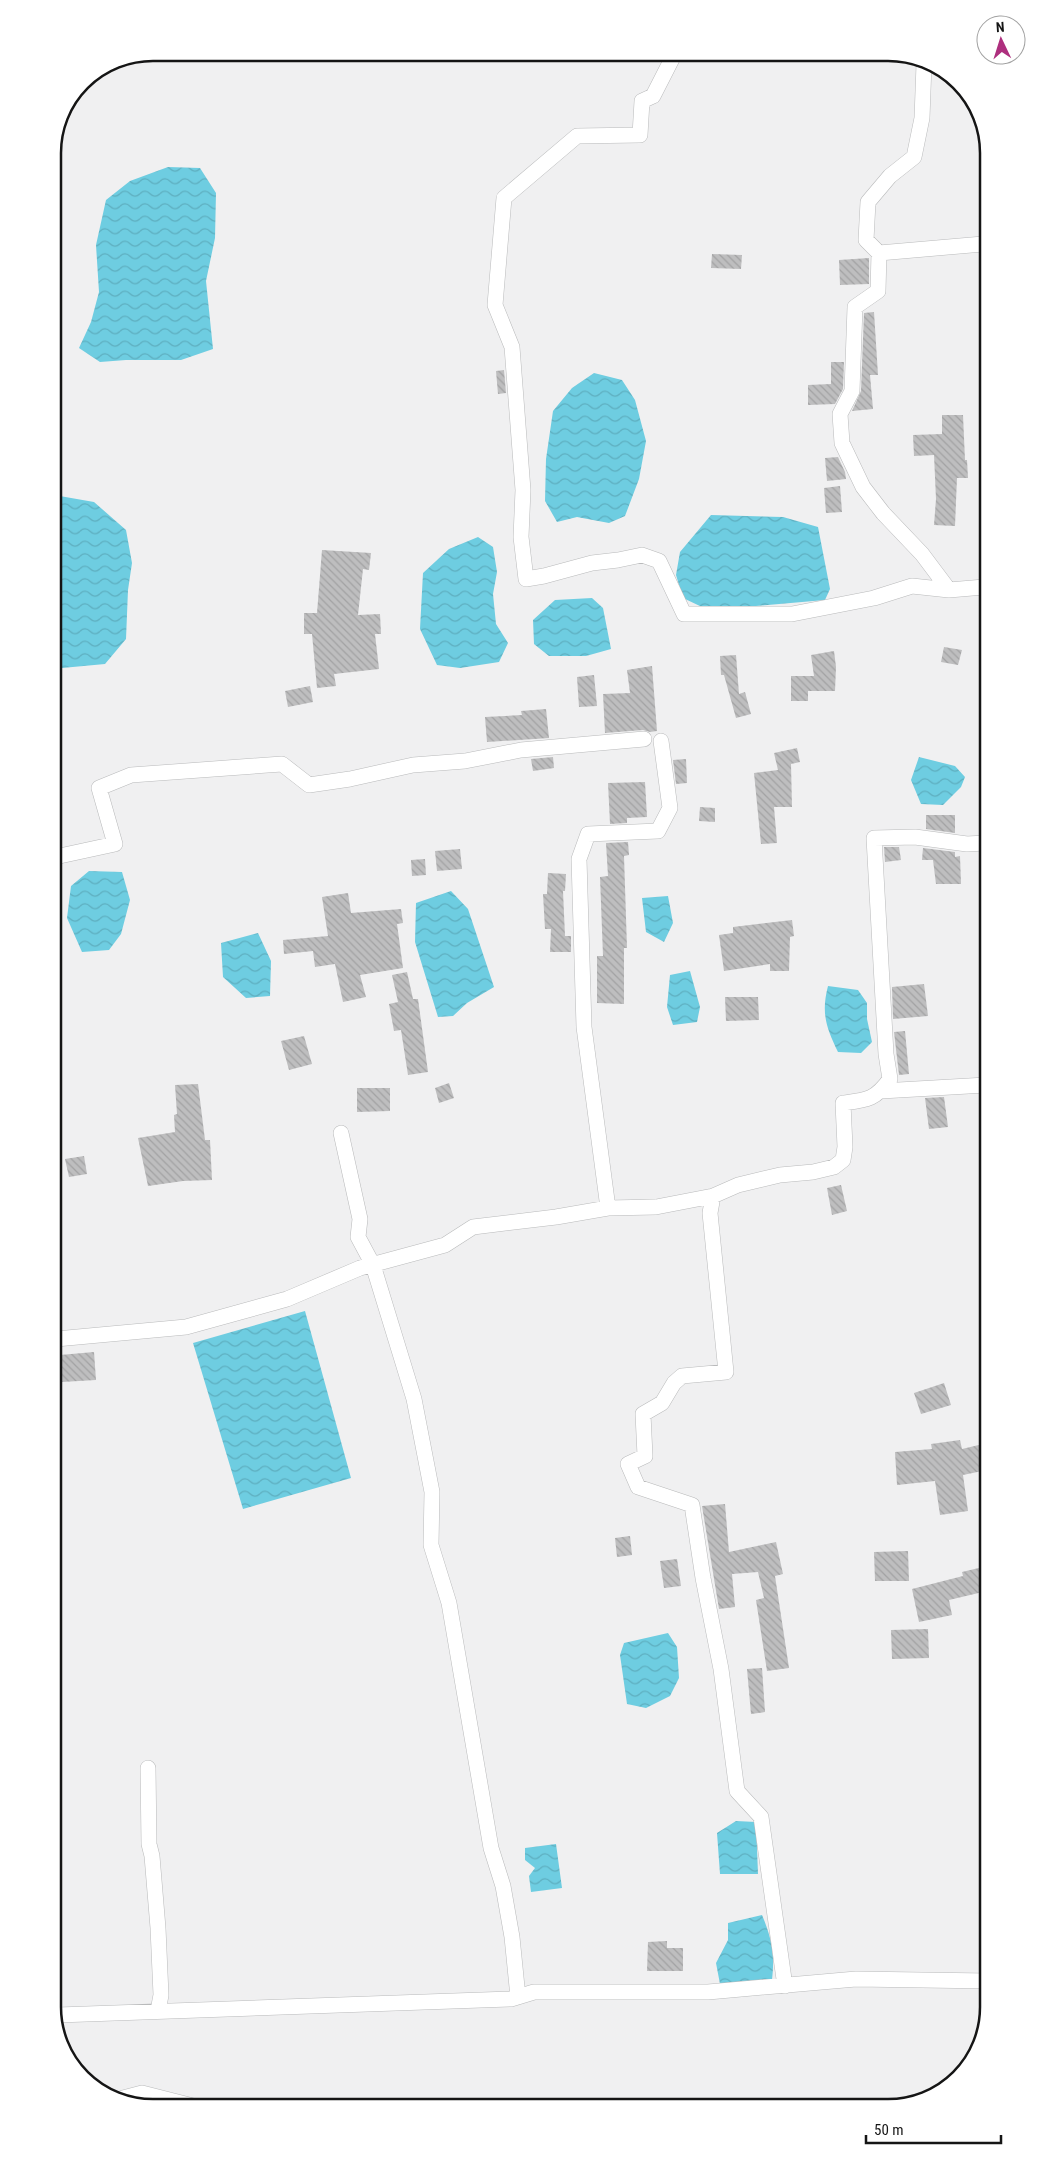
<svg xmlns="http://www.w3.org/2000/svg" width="1041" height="2160" font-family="'Roboto Condensed',sans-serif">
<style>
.water{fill:url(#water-waves)}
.building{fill:url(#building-back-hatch)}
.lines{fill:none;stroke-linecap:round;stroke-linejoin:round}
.minor-casing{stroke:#b9babb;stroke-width:16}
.minor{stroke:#fff;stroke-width:15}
.rim{fill:none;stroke:#151515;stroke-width:2.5}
</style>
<defs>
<pattern id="water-waves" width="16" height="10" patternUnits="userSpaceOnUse" patternTransform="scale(1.25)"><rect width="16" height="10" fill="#6ecde1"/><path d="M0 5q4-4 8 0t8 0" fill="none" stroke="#5eafc0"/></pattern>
<pattern id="building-back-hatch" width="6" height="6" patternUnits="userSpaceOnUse" patternTransform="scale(1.25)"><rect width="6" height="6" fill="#bebebf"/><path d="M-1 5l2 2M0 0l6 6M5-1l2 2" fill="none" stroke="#a2a2a3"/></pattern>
</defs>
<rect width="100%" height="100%" fill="#f0f0f1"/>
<path class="water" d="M168,167L200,168L216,193L215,238L206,281L213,349L181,360H126L100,362L79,348L91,322L99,292L96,245L106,200L130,181Z
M594,373L622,380L635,400L646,441L639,479L625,516L609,523L577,517L557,522L545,501L546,459L553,411L572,388Z
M54,495L94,502L126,530L132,563L128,590L126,639L105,664L62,668L54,665Z
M711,515L783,517L818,527L830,589L825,600L745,607H702L683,598L676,575L680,552Z
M478,537L493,547L497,572L493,594L496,624L508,643L499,662L460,668L437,665L420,629L423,573L449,549Z
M592,598L603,608L611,649L586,656H549L534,644L533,620L555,600Z
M919,757L955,766L965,777L961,787L943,805L921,804L911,780Z
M89,871L122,872L130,900L121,934L109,950L82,952L67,918L71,886Z
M451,891L468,909L494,987L467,1003L453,1016L438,1017L415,942L416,903Z
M668,896L673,923L664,942L646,932L642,898Z
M258,933L271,961L270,996L246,998L223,977L221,943Z
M690,971L700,1007L697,1022L673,1025L667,1007L670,975Z
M828,986L858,990L867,1003V1019L872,1042L861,1053L838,1052C826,1027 821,1013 828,986Z
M305,1311L351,1478L243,1509L193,1343Z
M668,1633L677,1647L679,1678L670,1696L646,1708L627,1704L620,1655L624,1643Z
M736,1821L756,1822L758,1874H720L717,1833Z
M556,1844L562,1888L531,1892L529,1876L535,1868L525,1860V1848Z
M762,1915C772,1939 775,1954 772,1980L720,1984L716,1963L728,1940V1923Z"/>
<path class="building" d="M712,254L742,255L741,269L711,268Z
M869,258V284L840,285L839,260Z
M874,312L878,375H870L873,409L852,411L861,391L864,313Z
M831,362H844L843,389L835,404L808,405V385L831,384Z
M504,370L506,393L498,394L496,371Z
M942,415H963L965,460H967L968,478H957L955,526L934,525L936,499L934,455L914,456L913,435L942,434Z
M838,457L845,472L846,479L827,481L825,458Z
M840,486L842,512L826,513L824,488Z
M322,550L371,553L369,570L363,569L358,615L380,614L381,634H375L379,669L334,674L336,686L317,688L312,634H304V613H317Z
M944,647L962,650L958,665L941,662Z
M834,651L836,667L835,691H808V701H791V676H814L811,655Z
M736,655L739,694L745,692L751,714L736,718L724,675H721L720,656Z
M652,666L657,731L650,732L643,730L605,733L603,694L630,693L627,670Z
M594,675L597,706L579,707L577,677Z
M310,686L313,702L288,707L285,691Z
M546,709L549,738L487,742L485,717L522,715L521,711Z
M797,748L800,762L791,764L792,807H774L777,843L761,844L754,773L778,770L774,753Z
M553,757L554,768L533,771L531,759Z
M686,759L687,783L676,784L673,760Z
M645,782L647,817L627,818V823L610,824L608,783Z
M700,807L715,808V822L699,821Z
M926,815H955V833L926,829Z
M628,842L629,855L624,856L627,948H624V1004L597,1003V956H603L600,877L608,876L606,843Z
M884,847H899L901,860L885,862Z
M923,848L955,852V857L960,856L961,884H936L933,860H922Z
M460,849L462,869L437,871L435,851Z
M425,859L426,875L412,876L411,860Z
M548,873L566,874L565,891H563L565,936H571V952H550L551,929H545L543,894H547Z
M348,893L351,913L401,909L403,923L397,924L403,968L360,975L366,997L343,1002L335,964L315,967L313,951L284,954L283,940L328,936L322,897Z
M792,920L794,936L790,937L789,971H770V964L724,971L719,935L733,933V927Z
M407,972L413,999H418L428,1072L408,1075L401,1030L394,1031L389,1004L398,1002L392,975Z
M924,984L928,1016L893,1019L892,987Z
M725,997H758L759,1020L726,1021Z
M905,1031L909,1074L899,1075L894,1032Z
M304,1036L312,1064L289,1070L281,1041Z
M449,1083L454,1098L439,1103L435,1088Z
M198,1084L205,1140H210L212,1180L183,1181L148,1186L138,1138L175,1132L174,1115L177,1114L175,1085Z
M357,1088H390V1111L357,1112Z
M944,1097L948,1127L929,1129L925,1098Z
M84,1156L87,1174L69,1177L65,1159Z
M841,1185L847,1211L832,1215L827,1188Z
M94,1352L96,1380L62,1382L60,1355Z
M944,1383L951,1405L921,1414L914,1393Z
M960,1440L962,1449L987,1443V1470L963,1475L968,1511L940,1515L935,1481L897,1485L895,1452L932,1449L931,1444Z
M725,1504L729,1552L776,1542L783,1574L775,1576L789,1668L767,1671L756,1600L764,1598L758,1572L732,1574L735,1607L719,1609L702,1506Z
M630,1536L632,1555L617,1557L615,1538Z
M908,1551L909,1581H875L874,1552Z
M677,1559L681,1586L664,1588L660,1561Z
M987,1566V1591L949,1600L952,1615L919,1622L912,1589L963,1576L962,1572Z
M928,1629L929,1658L892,1659L891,1630Z
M762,1668L765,1712L751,1714L747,1669Z
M667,1941V1948H683V1971H647L648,1942Z"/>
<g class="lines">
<g class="minor-casing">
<path id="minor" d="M675,53L653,96L642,101L640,135L577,136L504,198L495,305L512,347L523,490L521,537L526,579L544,576L592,563L618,560L642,555L659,561L684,614H792L874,598L912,586L949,590L984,587
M924,64L922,118L914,157L890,176L868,202L866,240L879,253L878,291L855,307L852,391L840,414L842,443L863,487L883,513L922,554L949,590
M879,253L983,244
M55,857L115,844L99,788L131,775L282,764L309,785L350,779L413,765L465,761L521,750L644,739
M881,1091L986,1085
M341,1133L360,1219L358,1237L373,1265L414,1399L432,1492L431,1545L449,1603L491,1848L503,1886L512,1937L518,1997
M713,1196L710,1213L726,1372L682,1376L674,1383L662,1403L643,1414L645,1456L628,1464L638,1487L692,1505L703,1578L721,1669L737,1791L761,1817L785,1986
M608,1208L584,1027L579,859L588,834L658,831L670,808L661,741
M56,1339L186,1327L287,1299L360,1268L445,1245L473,1227L556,1217L608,1208L656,1207L713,1196L738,1185L780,1175L813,1172L834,1167L843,1160L845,1147L843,1103C867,1100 875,1100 890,1079L886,1054L874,838L915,837L967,844L985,843
M148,1768L149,1844L152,1856L158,1928L161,1995L158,2011
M58,2015L511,1999L534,1992H708L856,1979L988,1981
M123,2098L142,2093L197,2107"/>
</g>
<use href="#minor" class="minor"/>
</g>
<path d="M0 0H1041V2160H0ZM153 61H888A92 92 0 0 1 980 153V2007A92 92 0 0 1 888 2099H153A92 92 0 0 1 61 2007V153A92 92 0 0 1 153 61Z" fill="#fff" fill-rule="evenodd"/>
<path class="rim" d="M153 61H888A92 92 0 0 1 980 153V2007A92 92 0 0 1 888 2099H153A92 92 0 0 1 61 2007V153A92 92 0 0 1 153 61Z"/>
<g transform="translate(1001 40) rotate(356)"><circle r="24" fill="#ffffff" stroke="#a1a1a1"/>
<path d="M0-4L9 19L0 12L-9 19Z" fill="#ae2f7e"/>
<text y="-8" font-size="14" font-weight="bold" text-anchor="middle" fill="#151515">N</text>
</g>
<path d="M866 2135v8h135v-8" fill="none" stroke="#151515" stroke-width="2.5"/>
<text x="874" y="2135" font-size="15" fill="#151515" stroke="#ffffff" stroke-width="4" paint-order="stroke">50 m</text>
</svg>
